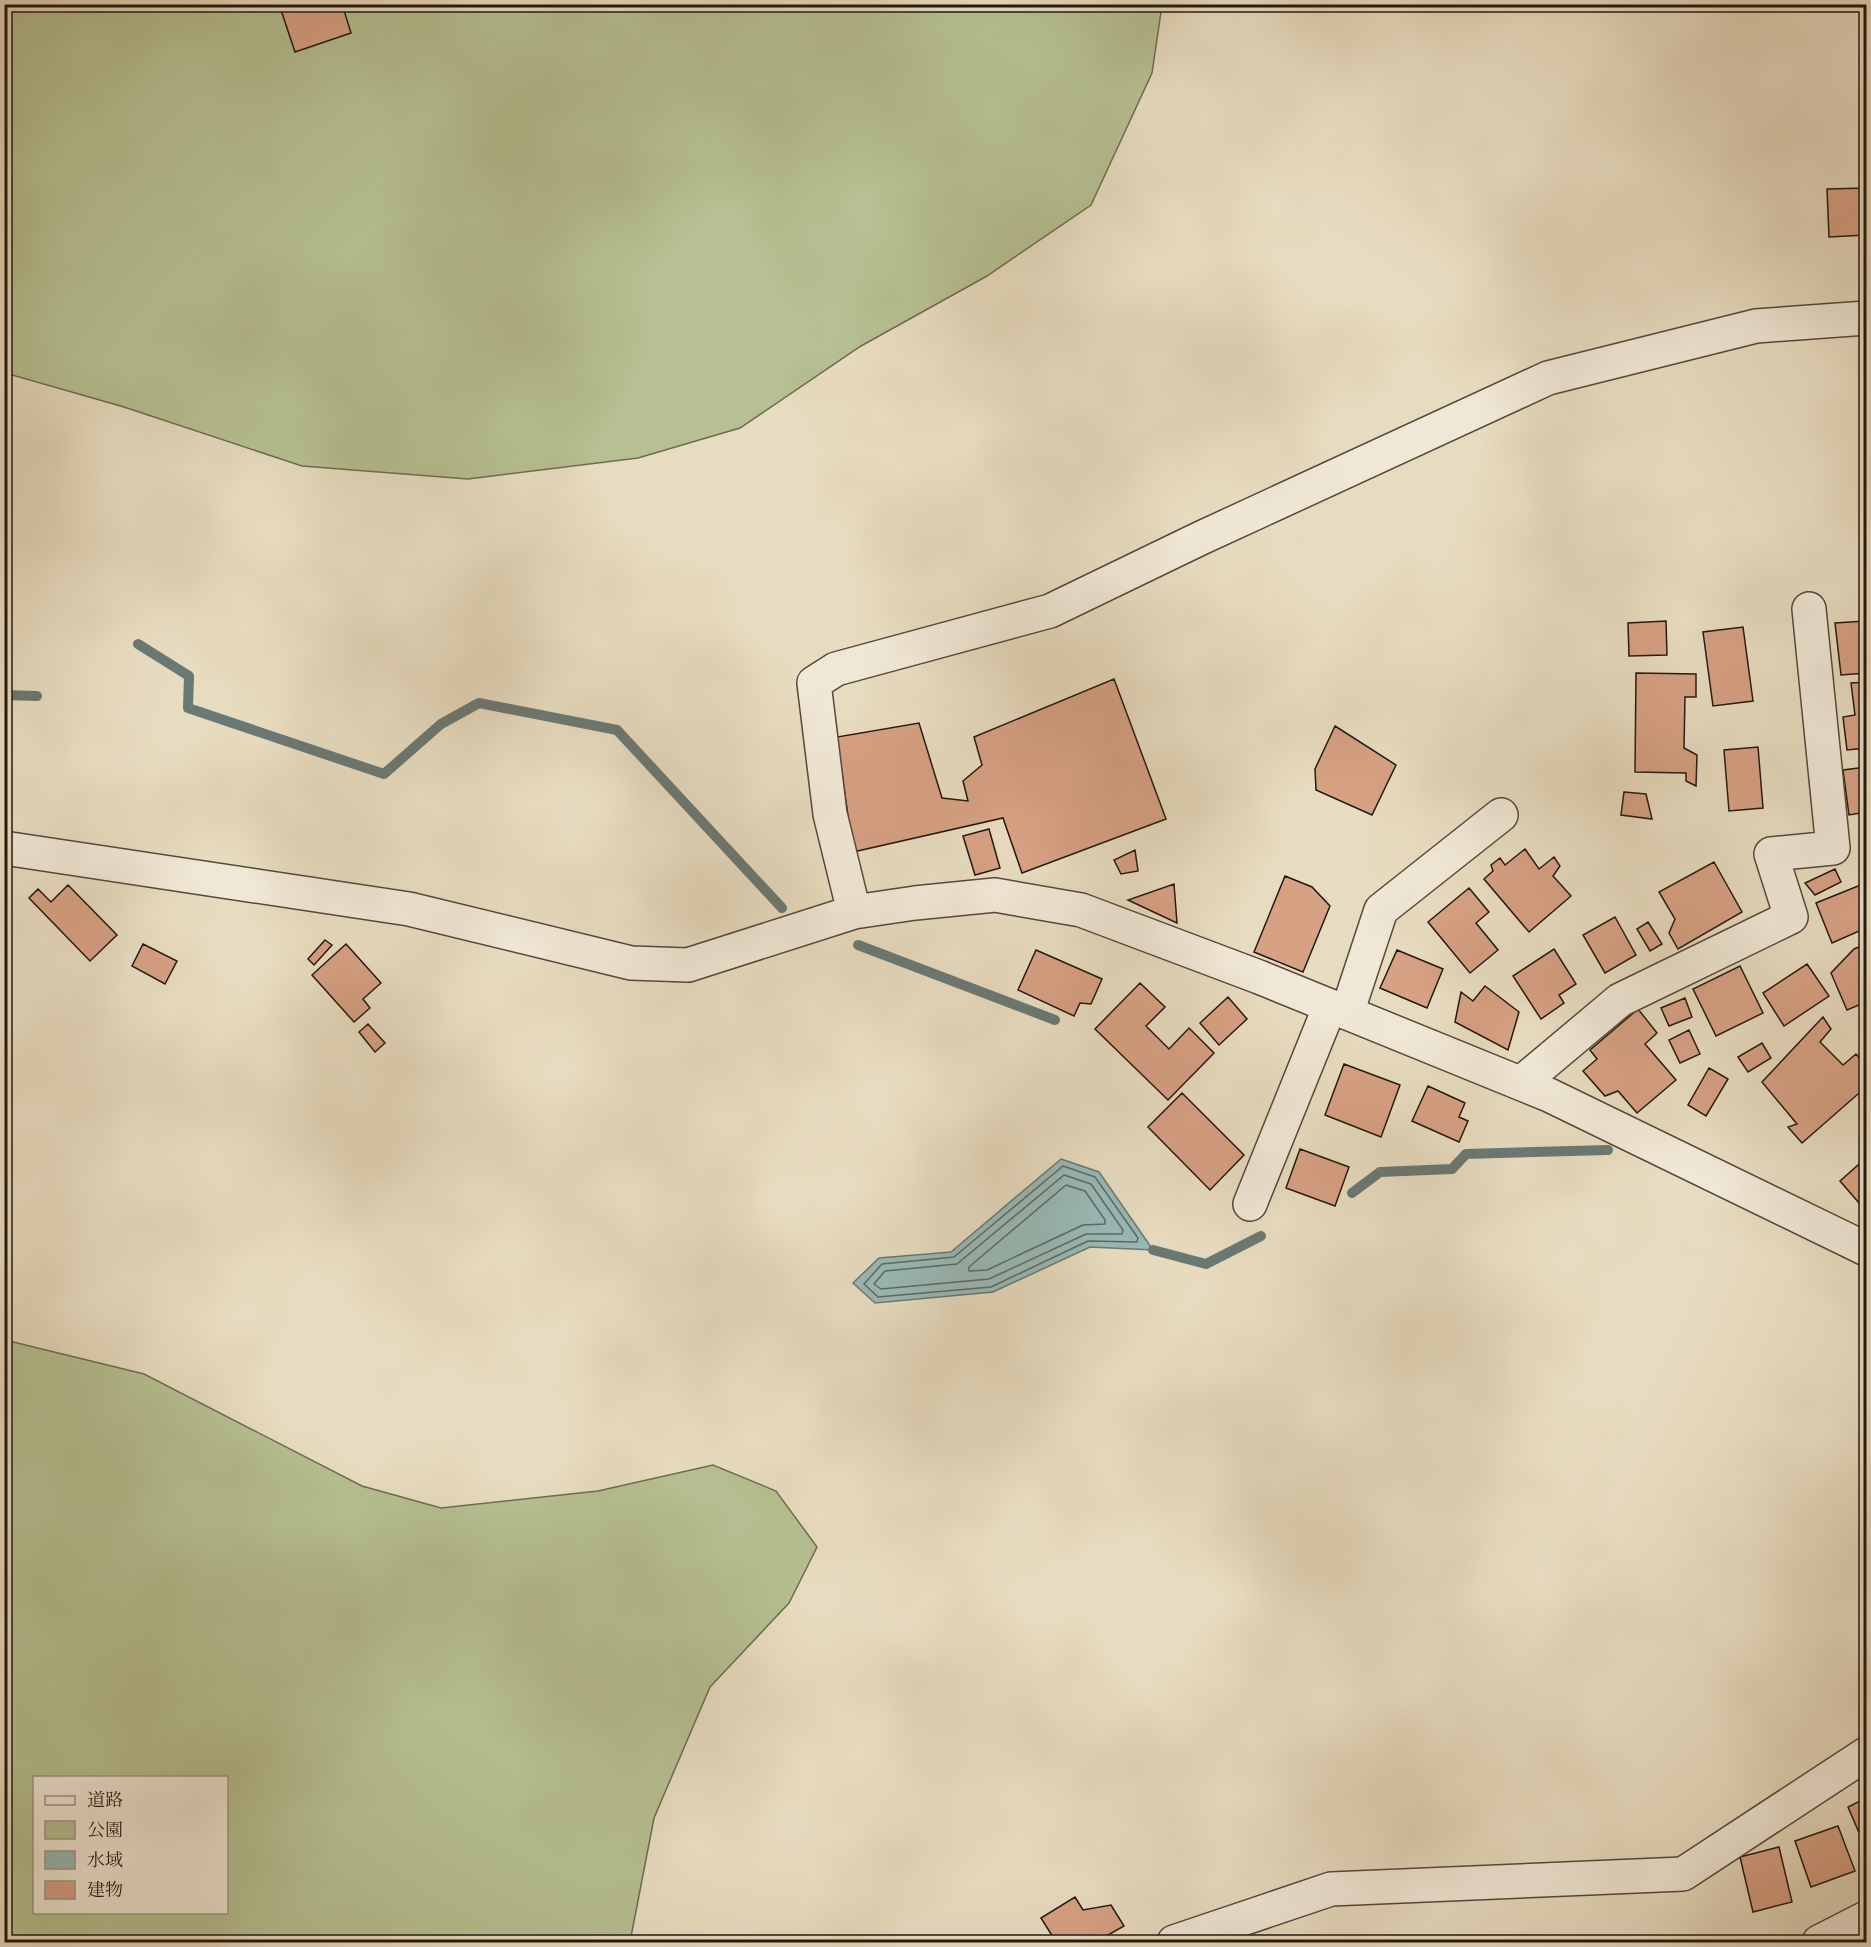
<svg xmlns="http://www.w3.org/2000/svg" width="1871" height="1947" font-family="'IM FELL Double Pica','Noto Serif JP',serif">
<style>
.green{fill:#b6c092;stroke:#6d6c51;stroke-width:1.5;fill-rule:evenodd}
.water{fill:#98bab7;stroke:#6a7974;stroke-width:1.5}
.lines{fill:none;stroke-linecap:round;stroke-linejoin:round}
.shore{stroke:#5e6864;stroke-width:1.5}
.stream{stroke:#6a7974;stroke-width:10}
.building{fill:#d7a184;stroke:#241710;stroke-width:1.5}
.minor-casing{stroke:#55483c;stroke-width:36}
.minor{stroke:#f0e8d6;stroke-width:33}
</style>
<rect width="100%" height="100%" fill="#e8dcc0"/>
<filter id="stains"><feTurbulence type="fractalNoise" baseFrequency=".00333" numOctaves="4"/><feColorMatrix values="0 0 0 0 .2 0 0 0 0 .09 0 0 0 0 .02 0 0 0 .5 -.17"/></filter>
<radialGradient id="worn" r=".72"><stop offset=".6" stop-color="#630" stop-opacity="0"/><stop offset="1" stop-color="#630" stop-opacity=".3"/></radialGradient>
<path class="green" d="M4,5H1162L1152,73L1091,205L987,276L861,346L740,428L638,458L468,479L302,466L124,407L5,373Z
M5,1340L144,1374L362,1486L441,1508L598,1491L713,1465L776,1491L817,1547L789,1603L710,1687L654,1818L630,1942H5ZM34,1778H226V1912H34Z"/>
<path class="water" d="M1061,1159L1099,1172L1153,1250L1090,1247L993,1292L875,1303L853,1283L879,1258L951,1252Z
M1341,1939H1534V1942H1331Z"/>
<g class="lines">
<path class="shore" d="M1063,1166L1095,1177L1138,1238L1137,1242L1088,1241L991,1287L878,1297L864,1284L882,1264L954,1257Z
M1064,1175L1091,1184L1123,1230L1122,1234H1086L989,1279L881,1289L874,1284L885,1271L957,1264Z
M1066,1185L1085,1191L1105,1220V1224L1083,1225L987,1270L969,1271V1267Z"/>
<path class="stream" d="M138,644L189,676L188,708L384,774L441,724L479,703L617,730L782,908
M4,695L37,696
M858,945L1055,1020
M1352,1193L1380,1172L1452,1169L1466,1154L1608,1150
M1153,1250L1206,1264L1261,1236"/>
</g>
<path class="building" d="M279,4H342L351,33L295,52Z
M1866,188V235L1829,237L1827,189Z
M1666,621L1667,655L1629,656L1628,623Z
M1866,621V673L1841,675L1835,623Z
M1743,627L1753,701L1713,706L1703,632Z
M1636,673L1696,674V697H1685L1684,748L1697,755L1696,786L1686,781V773L1635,772Z
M1114,679L1166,819L1022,873L1003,818L853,852L837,737L919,723L942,798L968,801L963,781L982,765L974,737Z
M1866,682V748L1847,750L1843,717L1855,715L1851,683Z
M1335,726L1396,765L1372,815L1316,790L1315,769Z
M1758,747L1763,808L1729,811L1724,750Z
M1866,767V812L1849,815L1843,770Z
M1624,792L1646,794L1652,819L1621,815Z
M989,829L1000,868L975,875L963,836Z
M1525,849L1539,869L1554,857L1560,866L1553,876L1571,896L1529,932L1484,879L1493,871L1491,865L1500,858L1505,865Z
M1135,850L1138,871L1121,874L1114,860Z
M1714,862L1742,912L1678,949L1669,933L1675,919L1659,892Z
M1835,869L1841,882L1815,895L1805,883Z
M1285,876L1312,887L1330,906L1303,972L1254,952Z
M1174,884L1177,923L1128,900Z
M1863,884L1866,893V928L1832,943L1816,903Z
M68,885L117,935L90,961L29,898L38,889L51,902Z
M1469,888L1489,912L1476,923L1498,950L1470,973L1428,922Z
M1615,917L1636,955L1605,973L1583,935Z
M1648,922L1662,944L1650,951L1637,929Z
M325,940L332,945L314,965L308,959Z
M143,944L177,961L165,984L132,966Z
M346,944L381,983L363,999L370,1008L354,1022L312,975Z
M1866,944V1002L1847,1010L1831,973L1854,949Z
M1554,949L1576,984L1559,995L1564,1003L1541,1019L1513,976Z
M1036,950L1102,979L1091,1004L1080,1003L1074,1016L1018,990Z
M1397,950L1443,969L1427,1008L1380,988Z
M1807,964L1829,996L1784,1026L1763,993Z
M1740,966L1763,1013L1716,1036L1693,989Z
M1140,983L1165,1007L1146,1026L1169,1049L1189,1028L1214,1053L1168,1100L1095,1029Z
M1485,986L1519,1012L1508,1050L1455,1022L1461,992L1473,1001Z
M1228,997L1247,1019L1219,1045L1200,1023Z
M1685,998L1692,1017L1669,1026L1661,1008Z
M1638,1009L1657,1033L1645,1044L1676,1080L1637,1113L1618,1091L1605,1096L1583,1071L1597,1059L1590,1050Z
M1823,1017L1831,1029L1820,1042L1843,1065L1856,1054L1866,1066V1087L1802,1143L1788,1127L1797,1124L1762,1082Z
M368,1024L385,1043L375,1052L359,1032Z
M1689,1030L1700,1054L1680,1063L1669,1040Z
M1762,1043L1771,1058L1748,1072L1738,1057Z
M1344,1064L1400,1085L1381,1137L1325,1115Z
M1709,1068L1728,1079L1706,1116L1688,1105Z
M1428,1086L1465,1103L1459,1117L1468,1121L1459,1142L1412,1121Z
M1182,1093L1244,1155L1210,1190L1148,1127Z
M1300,1149L1349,1167L1335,1206L1286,1188Z
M1866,1158V1211L1840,1181Z
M1866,1798V1849L1848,1807Z
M1838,1826L1855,1871L1811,1887L1795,1841Z
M1779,1847L1792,1902L1753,1912L1740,1857Z
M1075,1897L1083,1910L1111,1905L1124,1926L1096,1942H1056L1041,1918Z"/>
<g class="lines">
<g class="minor-casing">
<path id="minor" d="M4,848L409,909L631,963L688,965L854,912L915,903L995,895L1081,910L1259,977L1549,1095L1866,1249
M854,912L830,814L814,683L836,669L1050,611L1201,538L1548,378L1756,326L1866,318
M1347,1013L1381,910L1501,815
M1521,1083L1620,1000L1791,917L1771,854L1833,848L1809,609
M1250,1204L1330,1006
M1174,1942L1331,1889L1683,1874L1866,1754
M1819,1942L1866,1918"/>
</g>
<use href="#minor" class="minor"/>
</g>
<rect width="1871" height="1947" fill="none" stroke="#e8dcc0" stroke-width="24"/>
<rect x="6" y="6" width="1859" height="1935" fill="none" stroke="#241710" stroke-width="3"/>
<rect x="12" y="12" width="1847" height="1923" fill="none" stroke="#241710" stroke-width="1.5"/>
<rect x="33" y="1776" width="195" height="138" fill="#f0e8d6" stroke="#9e9487" stroke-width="1.5"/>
<rect x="45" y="1796" width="30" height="9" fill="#f0e8d6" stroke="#9e9487" stroke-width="1.5"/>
<text x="87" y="1806" font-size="18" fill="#241710">道路</text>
<rect x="45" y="1821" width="30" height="18" fill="#b6c092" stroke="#9e9487" stroke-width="1.5"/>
<text x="87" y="1836" font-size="18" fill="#241710">公園</text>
<rect x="45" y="1851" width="30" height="18" fill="#98bab7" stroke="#9e9487" stroke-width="1.5"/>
<text x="87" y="1866" font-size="18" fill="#241710">水域</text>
<rect x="45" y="1881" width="30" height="18" fill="#d7a184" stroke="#9e9487" stroke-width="1.5"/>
<text x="87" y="1896" font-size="18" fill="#241710">建物</text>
<rect width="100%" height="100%" filter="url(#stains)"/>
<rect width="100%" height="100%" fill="url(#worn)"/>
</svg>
